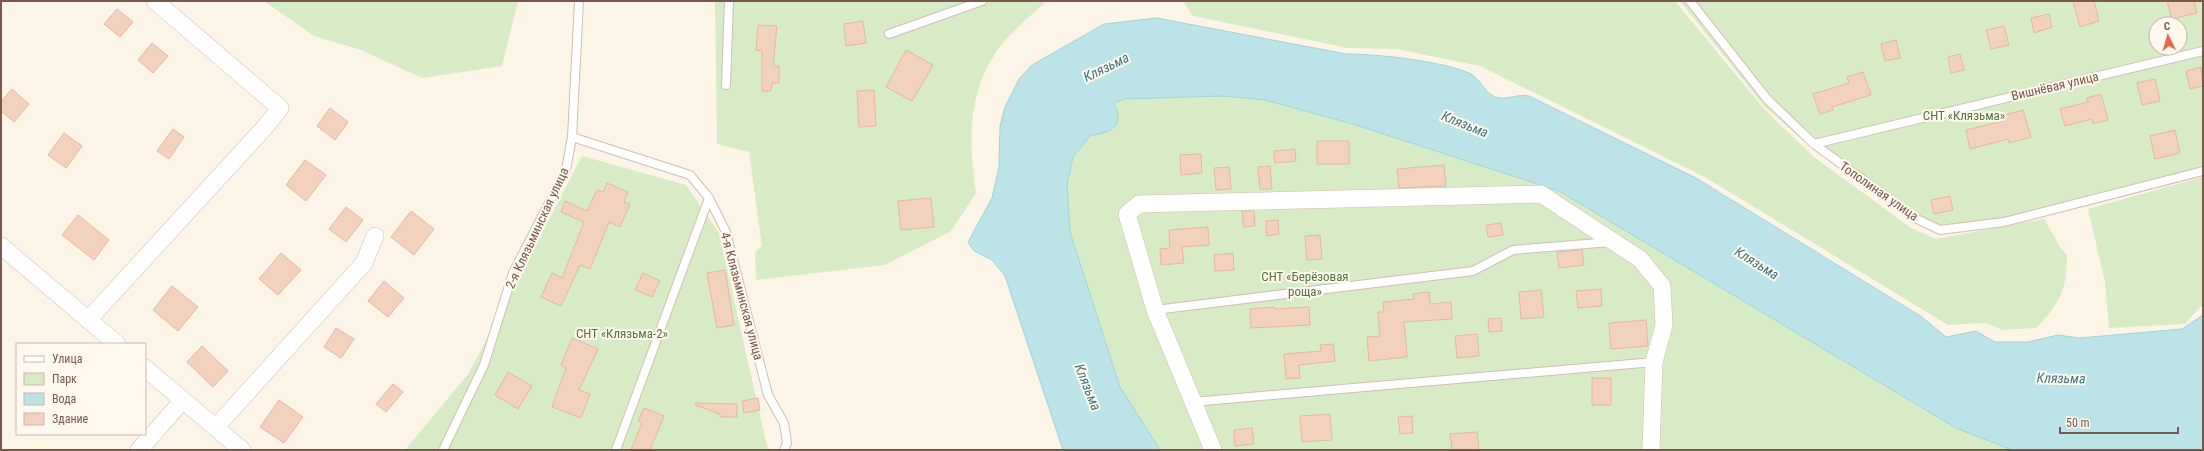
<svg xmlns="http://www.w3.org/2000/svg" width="2204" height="451" font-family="'Roboto Condensed',sans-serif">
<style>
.green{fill:#d7ebc6;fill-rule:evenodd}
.water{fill:#bce3e7;stroke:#a2d3d9}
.building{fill:#f3d1bf;stroke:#e6b79f}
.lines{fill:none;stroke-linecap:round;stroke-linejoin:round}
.lane-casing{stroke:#d2bdb0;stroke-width:10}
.street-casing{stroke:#d2bdb0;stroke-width:18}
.lane{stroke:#fff;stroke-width:8}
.street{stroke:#fff;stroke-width:17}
.labels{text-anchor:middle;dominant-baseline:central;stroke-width:4;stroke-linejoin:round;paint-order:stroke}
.street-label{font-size:13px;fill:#78594b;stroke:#fff8ef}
.park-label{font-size:13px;fill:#527840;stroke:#fff8ef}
.water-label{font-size:14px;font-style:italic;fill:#3e767d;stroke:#fff8ef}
</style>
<rect width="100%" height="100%" fill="#fdf4e8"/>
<path class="green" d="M264,1H518L502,66L422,78L361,50L314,36Z
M715,1H1046C1032,15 1004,38 995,54C967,97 969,145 976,193L951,231L885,265L756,280L755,252L762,246L749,152L717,144Z
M1183,1H1675L1764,109L1814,157L1911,228L1936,239L2044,219L2060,247L2067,255C2067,289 2060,304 2036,328L2002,330L1985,323L1948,325L1705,177L1480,66L1396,49L1348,48L1193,16Z
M1680,1H2203V174L2087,206L2005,224L1942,233L1912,218L1863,185L1811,147L1765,107ZM2156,24H2180V48H2156Z
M1224,96L1265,100L1353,124L1559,191L1956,428L2012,450H1160L1120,387L1070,232L1067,184L1073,157L1090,135L1110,131L1117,124L1118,113L1114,103L1124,99Z
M582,156L686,185L719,233L767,446L770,450H405L469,373Z
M2203,177V306L2199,308L2185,324L2109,328L2105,282L2088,209Z"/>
<path class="water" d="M1157,18L1346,54C1378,54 1441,61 1469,73C1481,78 1485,96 1499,98C1509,99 1517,94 1529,96L1696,178L1922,317L1946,337L1976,331L1995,342H2028L2058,335L2079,338L2182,329L2203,315V450H2012L1956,428L1559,191L1353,124L1265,100L1224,96L1124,99L1114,103L1118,113L1117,124L1110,131L1090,136L1073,157L1067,184L1070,232L1120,387L1160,450H1063L1005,276L992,260L974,251L968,242L992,198L999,167L1000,126L1005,107L1019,79L1032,65L1104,24Z"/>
<path class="building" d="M2073,1H2094L2099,21L2080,27Z
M2167,1H2194L2197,13L2172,19Z
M117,9L133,22L120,37L104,24Z
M2049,14L2052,27L2034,33L2031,18Z
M863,21L866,43L846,46L844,24Z
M758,25L777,26L773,66H779V83H772L771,91H762V51L756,50Z
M2004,26L2009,45L1991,49L1986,30Z
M1896,40L1900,58L1885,61L1881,44Z
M152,43L168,56L153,73L138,60Z
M906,50L933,65L912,101L886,87Z
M1960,54L1964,70L1951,73L1948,57Z
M2201,67L2203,86L2190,89L2186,71Z
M1863,72L1871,95L1832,107L1833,110L1820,114L1813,94L1849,83L1847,77Z
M2155,79L2160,101L2142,105L2137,83Z
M12,89L29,104L14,122L1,111V102Z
M874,90L876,126L859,127L857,91Z
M2101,94L2108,120L2093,124L2092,119L2065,126L2060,109L2088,102L2087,98Z
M330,108L348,122L335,140L317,126Z
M2023,110L2031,137L2009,143L2008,139L1970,149L1966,130L2003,121L2002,116Z
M173,129L184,137L169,159L157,151Z
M2175,130L2180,153L2155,159L2150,136Z
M64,133L82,146L66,168L48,155Z
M1317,141H1349V164H1317Z
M1295,149L1296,161L1275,163L1274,151Z
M1201,154L1202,173L1181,175L1180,155Z
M305,160L326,175L306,201L286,185Z
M1444,165L1446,186L1399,188L1397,169Z
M1270,166L1272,189H1260L1258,167Z
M1229,167L1231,189L1216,190L1214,168Z
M607,183L628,192L624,202L630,204L620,227L609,222L590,269L580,265L561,306L541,297L552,273L562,278L584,222L561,212L565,201L587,211L597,190L603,192Z
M1950,196L1953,210L1934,214L1931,200Z
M931,198L934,227L901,230L898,201Z
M346,207L363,220L346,242L329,229Z
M411,211L434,229L414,255L391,237Z
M1242,211H1254L1255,226L1244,227Z
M78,215L109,240L94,260L62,235Z
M1278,220L1279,234L1267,236L1266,221Z
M1501,223L1503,235L1488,237L1486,225Z
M1208,227L1209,245L1182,247L1184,263L1161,265L1160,249L1170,248L1169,230Z
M1320,235L1322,259L1307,260L1305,236Z
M1582,250L1584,265L1559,268L1557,252Z
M281,253L301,270L278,295L259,279Z
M1233,253L1234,270L1215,271L1214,255Z
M725,270L734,325L717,328L707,273Z
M643,273L660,281L652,297L635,290Z
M384,281L404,298L388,317L368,301Z
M172,286L198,307L178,331L153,310Z
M1601,289L1602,306L1578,308L1576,291Z
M1541,290L1544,317L1521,319L1519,292Z
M1429,292L1430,304L1451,302L1452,319L1404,322L1407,357L1369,361L1367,337L1380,336L1378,312H1384L1383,302L1414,299L1413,294Z
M1274,307V309L1309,307L1310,325L1251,328L1250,309Z
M1501,318L1502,331L1489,332L1488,319Z
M1646,320L1648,346L1611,349L1609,323Z
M336,328L354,339L341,358L324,347Z
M1477,334L1479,356L1457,358L1455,336Z
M572,338L598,349L579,390L590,394L581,418L552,407L566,368L561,365Z
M1333,344L1335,361L1299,365L1300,378L1286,379L1284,354L1321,351L1320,345Z
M202,346L228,371L213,387L187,362Z
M508,372L532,386L518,409L495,395Z
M1592,378H1611V405H1592Z
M393,384L403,392L386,412L376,404Z
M758,398L760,410L744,413L742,401Z
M279,400L303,417L284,443L260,427Z
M696,403L737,404V417H720V414L695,405Z
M644,408L664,416L650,450H631L642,423L638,421Z
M1330,414L1332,440L1302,442L1300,416Z
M1412,416L1413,433L1400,434L1398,417Z
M1252,428L1254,444L1235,446L1234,430Z
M1477,432L1479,450H1452L1450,434Z"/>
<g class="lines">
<g class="lane-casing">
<path id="lane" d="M1690,1L1767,99L1814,144L1915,218L1940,230L2004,222L2203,171
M889,34L982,1
M726,85L729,1
M572,137L690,175L709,198L726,232L768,395L784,423L787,443L784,450
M1814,144L2203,51
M1155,310L1473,271L1513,250L1611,242
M1192,402L1654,362
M443,450L484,365L513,273L566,170L572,137L579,1
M616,450L709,198"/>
</g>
<g class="street-casing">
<path id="street" d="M1,246L117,344
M88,320L265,127L280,108L155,1
M145,368L242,450
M216,427L364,263L375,236
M139,450L183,400
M1213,450L1155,310L1127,214L1139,204L1541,194L1640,259L1662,286L1664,325L1654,362L1651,450"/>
</g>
<use href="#lane" class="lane"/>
<use href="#street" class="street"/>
</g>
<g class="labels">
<g class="street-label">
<text transform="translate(2055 86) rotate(-13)">Вишнёвая улица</text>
<text transform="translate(1879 191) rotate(35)">Тополиная улица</text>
<text transform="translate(537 228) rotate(-65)">2-я Клязьминская улица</text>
<text transform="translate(742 296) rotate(75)">4-я Клязьминская улица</text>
</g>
<g class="park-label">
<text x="1964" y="115">СНТ «Клязьма»</text>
<text x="1305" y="276">СНТ «Берёзовая<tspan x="1305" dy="15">роща»</tspan></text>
<text x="622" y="333">СНТ «Клязьма-2»</text>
</g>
<g class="water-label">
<text transform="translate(1106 67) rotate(-26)">Клязьма</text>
<text transform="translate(1465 124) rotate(22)">Клязьма</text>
<text transform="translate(1757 263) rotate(32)">Клязьма</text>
<text transform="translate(2061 378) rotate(1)">Клязьма</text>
<text transform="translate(1088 387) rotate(68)">Клязьма</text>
</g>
</g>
<rect width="2204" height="451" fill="none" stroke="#78594b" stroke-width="4"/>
<rect x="16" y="343" width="130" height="92" fill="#fff8ef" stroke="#c9b8ad"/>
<rect x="24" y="356" width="20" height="6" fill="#ffffff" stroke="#c9b8ad"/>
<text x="52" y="363" font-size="12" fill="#78594b">Улица</text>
<rect x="24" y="373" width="20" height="12" fill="#d7ebc6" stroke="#c9b8ad"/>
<text x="52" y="383" font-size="12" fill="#78594b">Парк</text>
<rect x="24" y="393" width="20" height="12" fill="#bce3e7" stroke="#c9b8ad"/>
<text x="52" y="403" font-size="12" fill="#78594b">Вода</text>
<rect x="24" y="413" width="20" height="12" fill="#f3d1bf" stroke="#c9b8ad"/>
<text x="52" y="423" font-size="12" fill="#78594b">Здание</text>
<g transform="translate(2168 36) rotate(355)"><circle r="19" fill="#fff8ef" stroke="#c9b8ad"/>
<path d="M0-3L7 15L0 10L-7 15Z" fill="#e7684d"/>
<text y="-6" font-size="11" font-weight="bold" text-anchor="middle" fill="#78594b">С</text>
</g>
<path d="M2060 427v6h118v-6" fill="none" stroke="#78594b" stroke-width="2"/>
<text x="2066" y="427" font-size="12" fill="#78594b" stroke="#fff8ef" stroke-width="3" paint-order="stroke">50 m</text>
</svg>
